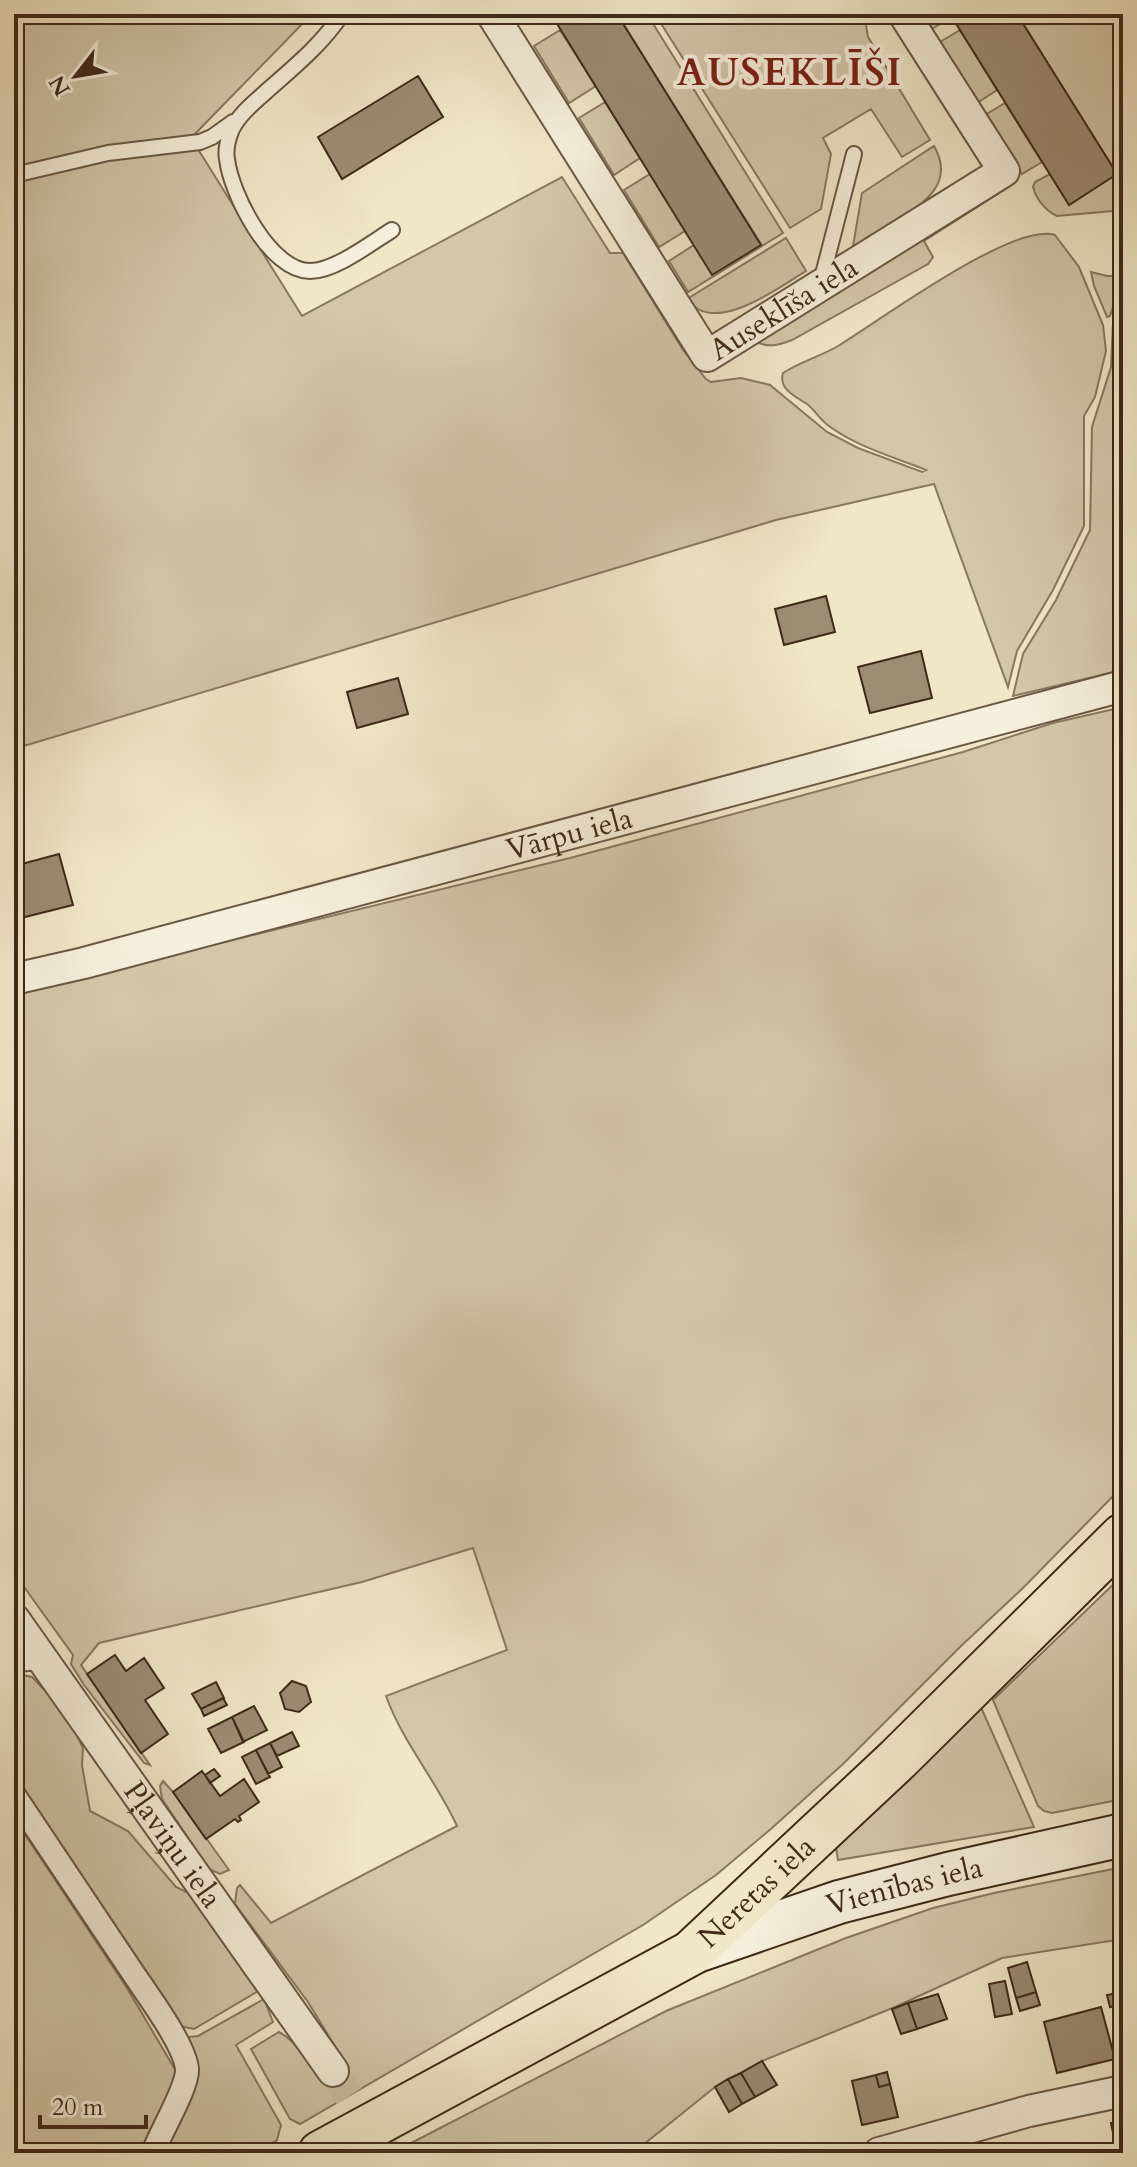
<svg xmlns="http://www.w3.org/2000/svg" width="1137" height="2167" font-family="Cardo,serif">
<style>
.green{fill:#d2c7aa;stroke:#887862;stroke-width:2}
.building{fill:#9b8c74;stroke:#3e2919;stroke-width:2}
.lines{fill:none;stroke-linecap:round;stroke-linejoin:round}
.minor-tunnel{stroke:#ccc1a5;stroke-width:30;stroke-dasharray:30 15;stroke-linecap:butt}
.service-casing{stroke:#6a5845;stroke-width:18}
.pedestrian-casing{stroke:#6a5845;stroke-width:26}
.minor-casing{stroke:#6a5845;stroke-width:34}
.secondary-casing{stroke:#3e2919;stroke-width:46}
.primary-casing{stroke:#3e2919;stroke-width:48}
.service{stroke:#f5efdb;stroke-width:14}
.pedestrian{stroke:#f5efdb;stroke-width:22}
.minor{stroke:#f5efdb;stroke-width:30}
.secondary{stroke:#f5efdb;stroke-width:42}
.primary{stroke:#f0e7c8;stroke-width:44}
.labels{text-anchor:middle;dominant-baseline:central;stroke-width:8;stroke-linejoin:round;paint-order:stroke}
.street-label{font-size:30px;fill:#3e2919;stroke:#f5efdb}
.district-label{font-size:38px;font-weight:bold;letter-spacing:2px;fill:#7a1f14;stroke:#f5efdb}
</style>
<rect width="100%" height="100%" fill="#f0e7c8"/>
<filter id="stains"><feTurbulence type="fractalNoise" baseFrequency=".0025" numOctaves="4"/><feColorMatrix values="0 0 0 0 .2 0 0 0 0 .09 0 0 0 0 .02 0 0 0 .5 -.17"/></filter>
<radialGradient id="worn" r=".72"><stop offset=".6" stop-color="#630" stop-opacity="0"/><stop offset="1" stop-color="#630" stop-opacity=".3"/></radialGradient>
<path class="green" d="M14,14H312L191,138L302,316L562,177L610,253H623L683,350L706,379L711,382L741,378L770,385L827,432L858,448L922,472L926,470C894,457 857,447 829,426C820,420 815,410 807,404C796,397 778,389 783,373C800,362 821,356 838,346C878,322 1014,221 1055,235L1079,267L1103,325L1106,351L1095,397L1084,416V526L1053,590L1017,651L1008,687L934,484L776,520L14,749Z
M617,14H647L783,233L688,292L669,261L694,245L761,244Z
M655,14H864L868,37L930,140L902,157L871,109L823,138L831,154L821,209L790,228Z
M923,14H950L952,17L932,29Z
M1017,14H1123V210L1057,216C1046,211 1036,199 1033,187L1035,182L1050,174L1069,204L1117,174Z
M560,30L596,86L569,103L534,46Z
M960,30L997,90L977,103L940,42Z
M605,102L640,158L614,175L579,118Z
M1005,103L1042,162L1022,174L985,115Z
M934,146C957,186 919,206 891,225C879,233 867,244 853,246L862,193Z
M650,174L685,231L659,247L624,190Z
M1005,185L1007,188L924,241L933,257L928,264L792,340C778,345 770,348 756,342Z
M786,238L806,271C778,288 713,337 687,299Z
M1091,272L1107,276H1123L1110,316L1107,317L1094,286Z
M1123,297V670L1013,696L1023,654L1056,600L1090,530L1092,427L1111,367L1113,323Z
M1123,707V1486L1023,1588L960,1647L843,1764L772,1828L716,1875L643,1925L300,2124L290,2119L251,2049L279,2032C300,2043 302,2061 320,2074L339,2057L336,2048L308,2002L235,1904L237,1888L240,1885L271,1923L457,1826C437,1782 402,1741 386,1696L507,1650L473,1548L362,1582L99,1643L81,1665L150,1765L144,1763L84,1685L71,1664L73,1655L14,1573V993L570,858L963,752L1053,723Z
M1123,1575V1799L1052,1813L1044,1811L1038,1806L993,1700Z
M14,1673L32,1677L53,1699L76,1733L83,1748L82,1765L90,1811L128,1831L176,1887L197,1897L260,1990L194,2029L184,2027L174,2020L14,1781Z
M980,1705L1034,1827L838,1860L836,1848Z
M163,1781L173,1792L229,1870L220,1874L209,1869L162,1799L160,1786Z
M14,1818L127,1988L180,2078L147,2153H14Z
M1123,1867V1939L1002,1958L895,2007L762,2061L715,2087L633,2153H392L666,2011L846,1938L933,1908L994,1893Z
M264,1999L273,2022L236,2045L281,2125L277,2140L257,2153H158L191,2082L181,2038L198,2036Z"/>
<path class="building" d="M551,14H617L761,245L712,275Z
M950,14H1017L1117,174L1069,205Z
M418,76L443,117L342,179L318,137Z
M826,596L835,632L784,645L775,609Z
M921,651L932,698L870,713L858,667Z
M398,678L408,714L357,728L347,692Z
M59,854L73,905L21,918L14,891V866Z
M115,1655L126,1671L144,1658L164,1688L145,1700L168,1734L141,1753L87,1674Z
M292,1681L306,1686L311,1702L299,1712L285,1709L280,1693Z
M216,1682L224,1698L201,1709L192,1694Z
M223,1698L227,1705L204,1716L201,1709Z
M254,1706L267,1730L243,1742L232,1717Z
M232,1717L244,1742L221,1753L208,1729Z
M292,1732L299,1746L277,1756L270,1743Z
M270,1743L282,1767L268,1774L256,1750Z
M256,1750L270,1777L256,1784L242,1757Z
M214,1769L220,1776L210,1783L205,1775Z
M202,1771L220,1796L244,1779L259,1802L239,1816L241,1820L238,1822L235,1819L206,1839L173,1792Z
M1027,1962L1036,1992L1016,1998L1008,1968Z
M1005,1981L1012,2014L995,2017L989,1984Z
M1036,1992L1040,2005L1020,2011L1016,1998Z
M1123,1992V2005L1110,2007L1107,1995Z
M938,1994L947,2019L917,2029L908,2003Z
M908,2003L917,2029L901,2034L892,2009Z
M1101,2007L1115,2059L1057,2073L1044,2022Z
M762,2061L777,2085L755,2097L741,2073Z
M887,2072L890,2084L879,2087L876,2075Z
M741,2073L755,2097L742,2104L728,2079Z
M876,2075L879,2087L890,2084L898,2117L862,2125L852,2081Z
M728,2079L742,2104L729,2112L715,2087Z
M1123,2120V2153H1117L1111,2123Z"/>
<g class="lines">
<path class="minor-tunnel" d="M333,2071L387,2153"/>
<g class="service-casing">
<path id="service" d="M342,14C322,44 295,66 269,89C256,101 240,113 232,129C228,139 225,149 227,159C231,194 270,271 310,271C335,271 371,243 392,230
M14,175L108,153L200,142L212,137L233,122
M821,282L854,154
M14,1664L43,1662"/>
</g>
<g class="pedestrian-casing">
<path id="pedestrian" d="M14,1795C54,1854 93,1914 133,1973C147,1994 185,2045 187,2069C188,2088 160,2132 153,2153"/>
</g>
<g class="minor-casing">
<g id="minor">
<path id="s1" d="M492,14L707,356L1004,171L904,14"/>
<path id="s2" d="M14,979L84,963L1123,686"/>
<path id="s3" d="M14,1619L333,2071"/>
<path d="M879,2153L1029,2111L1123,2091"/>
</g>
</g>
<g class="secondary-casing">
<g id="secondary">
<path id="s4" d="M691,1953L839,1902L948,1874L1123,1835"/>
</g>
</g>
<g class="primary-casing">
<g id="primary">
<path id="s5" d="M321,2153L691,1953L898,1759L1123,1536"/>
</g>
</g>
<use href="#service" class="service"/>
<use href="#pedestrian" class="pedestrian"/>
<use href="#minor" class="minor"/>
<use href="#secondary" class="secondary"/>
<use href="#primary" class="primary"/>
</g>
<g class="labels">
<g class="street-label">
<text stroke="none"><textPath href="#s1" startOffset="494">Auseklīša iela</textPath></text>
<text stroke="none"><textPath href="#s2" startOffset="574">Vārpu iela</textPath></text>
<text stroke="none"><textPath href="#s3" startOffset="276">Pļaviņu iela</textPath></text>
<text stroke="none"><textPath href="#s4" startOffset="224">Vienības iela</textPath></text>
<text stroke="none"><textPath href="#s5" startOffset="510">Neretas iela</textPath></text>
</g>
<g class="district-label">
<text x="790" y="73">AUSEKLĪŠI</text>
</g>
</g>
<rect width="1137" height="2167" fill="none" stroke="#f0e7c8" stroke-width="48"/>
<rect x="16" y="16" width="1105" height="2135" fill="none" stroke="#3e2919" stroke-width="4"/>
<rect x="24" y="24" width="1089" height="2119" fill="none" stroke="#3e2919" stroke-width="2"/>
<g transform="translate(76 76) rotate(239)" stroke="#f5efdb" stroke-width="6" paint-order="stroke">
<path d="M0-6L14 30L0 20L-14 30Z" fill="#3e2919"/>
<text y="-12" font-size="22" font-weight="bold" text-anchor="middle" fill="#3e2919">N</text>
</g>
<path d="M40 2115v12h106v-12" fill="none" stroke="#3e2919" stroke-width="4"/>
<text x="52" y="2115" font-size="24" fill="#3e2919" stroke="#f5efdb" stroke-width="6" paint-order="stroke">20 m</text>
<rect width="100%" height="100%" filter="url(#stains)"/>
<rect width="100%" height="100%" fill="url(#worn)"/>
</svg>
